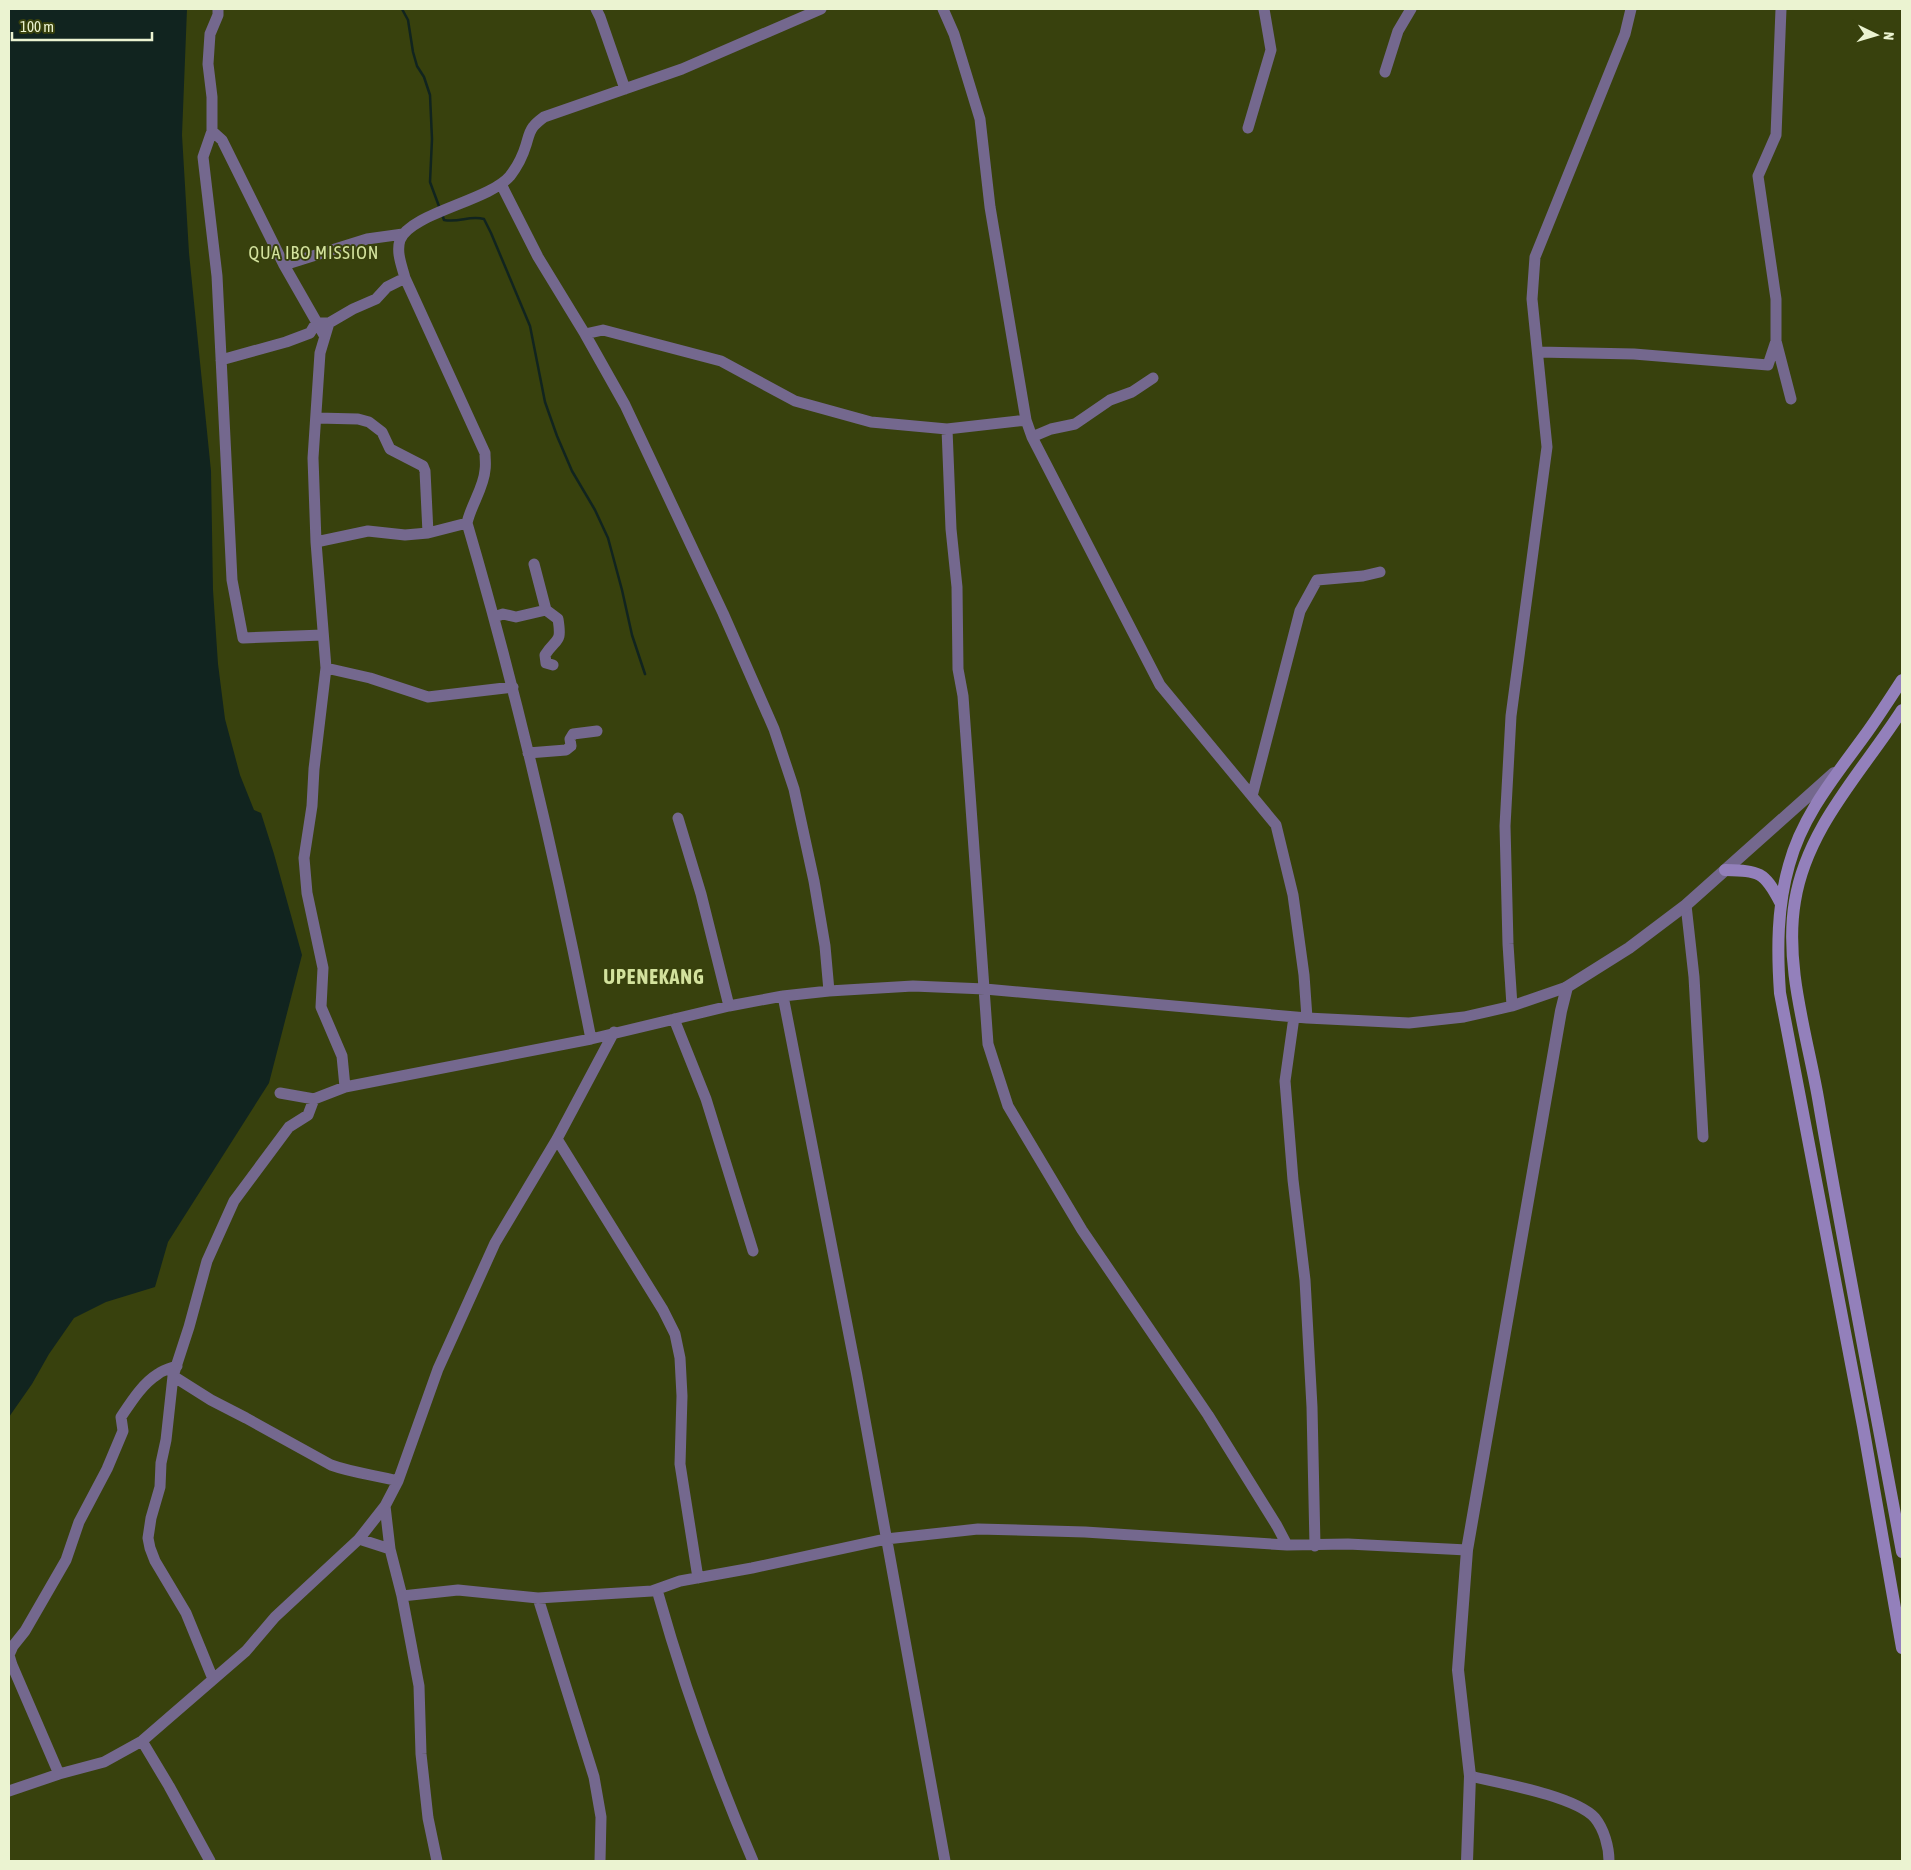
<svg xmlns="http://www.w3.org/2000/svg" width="1911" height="1870" font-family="'Asap Condensed',sans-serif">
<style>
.water{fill:#11241f}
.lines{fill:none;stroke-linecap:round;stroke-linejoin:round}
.stream{stroke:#11241f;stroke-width:2.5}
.minor{stroke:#74688e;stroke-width:11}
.tertiary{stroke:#74688e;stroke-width:12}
.secondary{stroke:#9380bb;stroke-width:12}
.labels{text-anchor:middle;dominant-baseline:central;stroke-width:4;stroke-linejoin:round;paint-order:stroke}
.quarter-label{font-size:18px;letter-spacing:1px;fill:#d3e29d;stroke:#38410d}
.district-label{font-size:20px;font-weight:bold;letter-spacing:1px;fill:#d3e29d;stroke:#38410d}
</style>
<rect width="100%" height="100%" fill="#38410d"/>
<path class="water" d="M9,9H187L182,135L189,253L211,471L213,590L218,664L225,719L240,775L254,810L261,813L274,854L302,955L269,1083L168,1242L155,1287L106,1302L74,1318L49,1354L32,1384L9,1417Z"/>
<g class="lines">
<path class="stream" d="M402,9L408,20L413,52L417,66L424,77L430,95L432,139L430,182L440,209
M442,214L444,220C460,223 469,215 484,219L491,233L530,326L545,402L557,436L572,471L595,510L608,538L622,590L632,635L645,674"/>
<path class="minor" d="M218,9V15L210,34L208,64L212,97V131L203,157L217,276L232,580L243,638L323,635
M596,9L600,17L625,89
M943,9L954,34L980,119L990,207L1026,420L1032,437L1160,685L1276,825L1293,895L1304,975L1307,1018
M1385,72L1398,31L1411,9
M1248,128L1271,50L1264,9
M212,131L222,140L284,265L324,335
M501,184L538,257L585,334L625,405L723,613L774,729L794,789L814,881L825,946L829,991
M284,265L367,239L403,234
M329,323L320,353L313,458L316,542L326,668L314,769L312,806L304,858L307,893L323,968L321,1007L342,1056L345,1087
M585,334L603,330L721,361L795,401L871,422L947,429L1026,420
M1776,341L1791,399
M1538,352L1634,354L1768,365L1776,341V299L1758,176L1776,135L1781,9
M221,360L286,342L310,333L316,323H329L353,309L376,299L387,287L405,278
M317,418L358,419L369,422L382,432L390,449L423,466L425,471L428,533
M947,429L951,529L957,587L958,669L963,696L988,1044L1008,1106L1082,1230L1208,1415L1277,1526L1287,1545
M1032,437L1051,429L1075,424L1110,400L1132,392L1153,378
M316,542L368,531L405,535L428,533L467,523
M546,610L558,619C562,644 557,637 545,655L546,663L553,665
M494,617L503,614L516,617L546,610L534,564
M326,668L370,678L428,697L513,687
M528,753L566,750L571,746L570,739L573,734L597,731
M1252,796L1300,611L1317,580L1363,576L1380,572
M678,818L701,894L729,1006
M1686,905L1694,977L1703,1137
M783,996L857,1376L945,1861
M1512,1006L1508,944L1505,826L1511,716L1547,447L1532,299L1535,257L1625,34L1631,9
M1294,1017L1285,1081L1293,1180L1305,1280L1312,1407L1315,1546
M674,1019L706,1099L753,1251
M591,1039C557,866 517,693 467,523C471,505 484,487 485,470C486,465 485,459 485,453L405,278C402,266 396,253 400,240C410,213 489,201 510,176C517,167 523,155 526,145C528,139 529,132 533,127C536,123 540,120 544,117L682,69L821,9
M280,1093L314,1099L345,1087L591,1039L729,1006L783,996L829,991L913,986L985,989L1307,1018L1409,1023L1464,1017L1512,1006L1567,987
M557,1139L663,1310L675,1334L680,1358L682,1396L680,1464L698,1578
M173,1376L211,1400L246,1418L331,1465C353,1473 376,1475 398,1481
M385,1506L390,1549
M359,1539L390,1549L402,1596L419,1686L421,1754L428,1818L437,1861
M657,1590C683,1683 715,1773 753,1861
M402,1596L458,1590L538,1598L652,1591L680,1581L752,1568L886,1539L978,1529L1085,1532L1287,1545L1348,1544L1467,1550
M538,1598L594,1777L601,1817L600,1861
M213,1679L186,1613L155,1561L150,1548L148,1538L151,1518L160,1487L161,1463L166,1440L173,1376L189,1327L207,1261L234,1201L289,1127L308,1115L314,1099
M142,1741L169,1786L210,1861
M59,1774L12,1665L9,1655L13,1646L25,1631L66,1560L79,1522L107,1469L123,1431L121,1417C131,1402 142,1384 158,1374C163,1370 171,1368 177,1366
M1470,1776C1500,1783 1575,1796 1595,1818C1604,1829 1609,1847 1609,1861
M9,1791L59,1774L104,1762L142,1741L246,1651L275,1617L359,1539L385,1506L398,1481L438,1369L495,1243L557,1139L614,1032"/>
<path class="tertiary" d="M1467,1861L1470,1776L1458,1670L1467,1550L1561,1011L1567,987L1629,948L1686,905L1834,773"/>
<path class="secondary" d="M1902,680C1891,697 1880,714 1868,731C1838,773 1803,813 1789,865C1777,907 1777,950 1780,993L1863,1426L1902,1648
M1902,710C1863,771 1807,827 1795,901C1784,965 1807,1035 1818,1098C1844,1250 1874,1401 1902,1552
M1725,870C1759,871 1764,871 1780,902"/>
</g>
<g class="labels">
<g class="quarter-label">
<text x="314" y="252">QUA IBO MISSION</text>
</g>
<g class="district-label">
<text x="654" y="976">UPENEKANG</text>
</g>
</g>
<rect width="1911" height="1870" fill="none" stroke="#ebf3d1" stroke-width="20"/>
<g transform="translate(1876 35) rotate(95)" stroke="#38410d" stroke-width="4" paint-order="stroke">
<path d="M0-4L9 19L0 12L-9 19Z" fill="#ebf3d1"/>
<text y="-8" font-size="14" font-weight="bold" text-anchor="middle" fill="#ebf3d1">N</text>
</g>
<path d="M12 32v8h140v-8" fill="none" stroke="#ebf3d1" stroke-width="2.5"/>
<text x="20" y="32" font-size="15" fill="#ebf3d1" stroke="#38410d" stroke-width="4" paint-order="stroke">100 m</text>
</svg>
